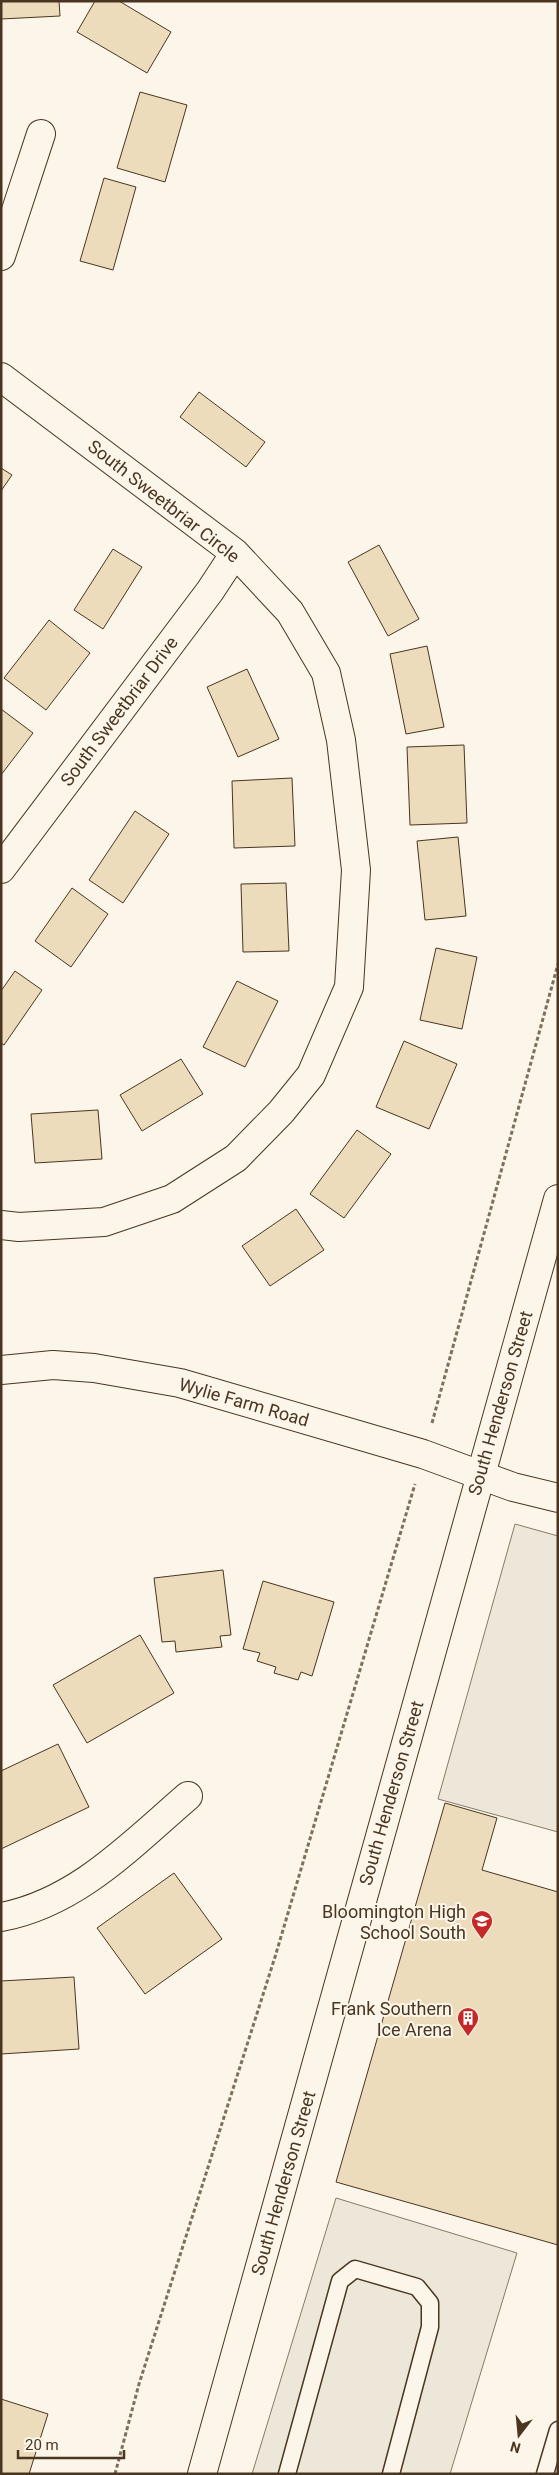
<svg xmlns="http://www.w3.org/2000/svg" width="559" height="2475" font-family="Roboto,sans-serif">
<style>
.parking{fill:#ede7d9;stroke:#887966}
.building{fill:#ecdcbc;stroke:#4a3520}
.lines{fill:none;stroke-linecap:round;stroke-linejoin:round}
.lane-casing{stroke:#4a3520;stroke-width:19}
.street-casing{stroke:#4a3520;stroke-width:30}
.secondary-casing{stroke:#4a3520;stroke-width:30}
.path{stroke:#7f6f5c;stroke-width:3;stroke-dasharray:4 2.5;stroke-linecap:butt}
.lane{stroke:#fbf6e9;stroke-width:16}
.street{stroke:#fbf6e9;stroke-width:28}
.secondary{stroke:#fbf6e9;stroke-width:28}
.labels{text-anchor:middle;dominant-baseline:central;stroke-width:4;stroke-linejoin:round;paint-order:stroke}
.street-label{font-size:18px;fill:#4a3520;stroke:#fbf6e9}
.poi-label{font-size:18px;fill:#4a3520;stroke:#fbf6e9;text-anchor:end}
</style>
<rect width="100%" height="100%" fill="#fbf6e9"/>
<path class="parking" d="M515,1524L558,1536V1832L438,1799Z
M336,2198L517,2253L450,2474H252Z"/>
<path class="building" d="M1,1H59L60,16L1,19Z
M95,1H119L171,32L147,73L77,32Z
M140,92L187,105L165,182L117,168Z
M104,178L136,187L113,270L80,261Z
M199,392L265,442L246,467L180,417Z
M1,468L12,475L1,491Z
M379,545L419,619L388,636L348,562Z
M113,549L142,567L103,629L74,610Z
M49,620L90,653L46,710L4,678Z
M427,646L444,727L406,734L390,654Z
M247,669L279,739L238,757L207,687Z
M1,709L33,733L1,775Z
M464,745L467,823L410,825L407,747Z
M292,778L295,846L234,848L232,781Z
M135,811L169,834L123,903L89,880Z
M458,837L466,916L425,920L417,841Z
M286,883L289,951L243,952L241,884Z
M72,888L108,914L71,967L35,941Z
M436,948L477,957L462,1029L420,1020Z
M15,971L42,990L4,1045L1,1043V991Z
M237,981L278,1001L245,1067L203,1047Z
M404,1041L457,1064L429,1129L376,1107Z
M181,1059L203,1094L142,1131L120,1095Z
M98,1110L102,1159L35,1163L31,1114Z
M357,1130L391,1154L344,1218L310,1194Z
M296,1209L324,1250L270,1286L242,1246Z
M223,1570L231,1635L220,1636L222,1647L176,1652L175,1641L162,1642L154,1578Z
M263,1581L334,1602L312,1676L301,1672L298,1680L274,1673L276,1667L257,1661L260,1653L243,1649Z
M140,1635L174,1693L87,1743L53,1685Z
M58,1744L89,1807L1,1849V1771Z
M445,1803L497,1818L482,1870L558,1892V2245L336,2182Z
M174,1873L222,1939L145,1994L97,1928Z
M74,1977L79,2049L1,2054V1981Z
M1,2399L48,2414L29,2474H1Z"/>
<g class="lines">
<g class="lane-casing">
<path id="lane" d="M287,2474L340,2281L355,2269L417,2287L430,2303V2327L391,2474
M545,2474L558,2430"/>
</g>
<g class="street-casing">
<path id="street" d="M1,256L41,134
M1,377L235,553L290,612L326,673L341,740L356,870L349,987L311,1075L281,1112L236,1158L172,1199L104,1222L19,1227L1,1225
M1,869L210,591L235,553
M1,1370L53,1365L94,1368L180,1383L423,1454L513,1487L558,1498
M1,1917C77,1903 132,1844 188,1796"/>
</g>
<g class="secondary-casing">
<path id="secondary" d="M202,2474L558,1199"/>
</g>
<path class="path" d="M432,1423L558,964
M115,2474L139,2384L275,1957L415,1484"/>
<use href="#lane" class="lane"/>
<use href="#street" class="street"/>
<use href="#secondary" class="secondary"/>
</g>
<defs>
<g id="school-pin" transform="scale(1.125)"><path d="M0 17L-7.5 6A9.5 9.5 0 1 1 7.5 6Z" fill="#c62828" stroke="#fbf6e9"/><path d="M0-5L7-2L0 1L-7-2ZM-4 1L0 2.5L4 1V4Q0 6-4 4Z" fill="#fff"/></g>
<g id="building-pin" transform="scale(1.125)"><path d="M0 17L-7.5 6A9.5 9.5 0 1 1 7.5 6Z" fill="#c62828" stroke="#fbf6e9"/><path d="M-4-6H4V6H1V3H-1V6H-4ZM-2.5-4.3h1.7v1.8h-1.7ZM.8-4.3h1.7v1.8H.8ZM-2.5-1h1.7V.8h-1.7ZM.8-1h1.7V.8H.8Z" fill="#fff"/></g>
</defs>
<g fill-rule="evenodd">
<use href="#school-pin" x="482" y="1921"/>
<use href="#building-pin" x="468" y="2018"/>
</g>
<g class="labels">
<g class="street-label">
<text transform="translate(164 501) rotate(38)">South Sweetbriar Circle</text>
<text transform="translate(119 711) rotate(-53)">South Sweetbriar Drive</text>
<text transform="translate(244 1402) rotate(16)">Wylie Farm Road</text>
<text transform="translate(500 1403) rotate(-74)">South Henderson Street</text>
<text transform="translate(391 1793) rotate(-74)">South Henderson Street</text>
<text transform="translate(283 2183) rotate(-74)">South Henderson Street</text>
</g>
<g class="poi-label">
<text x="466" y="1911">Bloomington High<tspan x="466" dy="21">School South</tspan></text>
<text x="452" y="2008">Frank Southern<tspan x="452" dy="21">Ice Arena</tspan></text>
</g>
</g>
<rect width="559" height="2475" fill="none" stroke="#4a3520" stroke-width="5"/>
<g transform="translate(519 2435) rotate(196)" stroke="#fbf6e9" stroke-width="4" paint-order="stroke">
<path d="M0-4L9 19L0 12L-9 19Z" fill="#4a3520"/>
<text y="-8" font-size="14" font-weight="bold" text-anchor="middle" fill="#4a3520">N</text>
</g>
<path d="M18 2450v8h106v-8" fill="none" stroke="#4a3520" stroke-width="2.5"/>
<text x="25" y="2450" font-size="15" fill="#4a3520" stroke="#fbf6e9" stroke-width="4" paint-order="stroke">20 m</text>
</svg>
